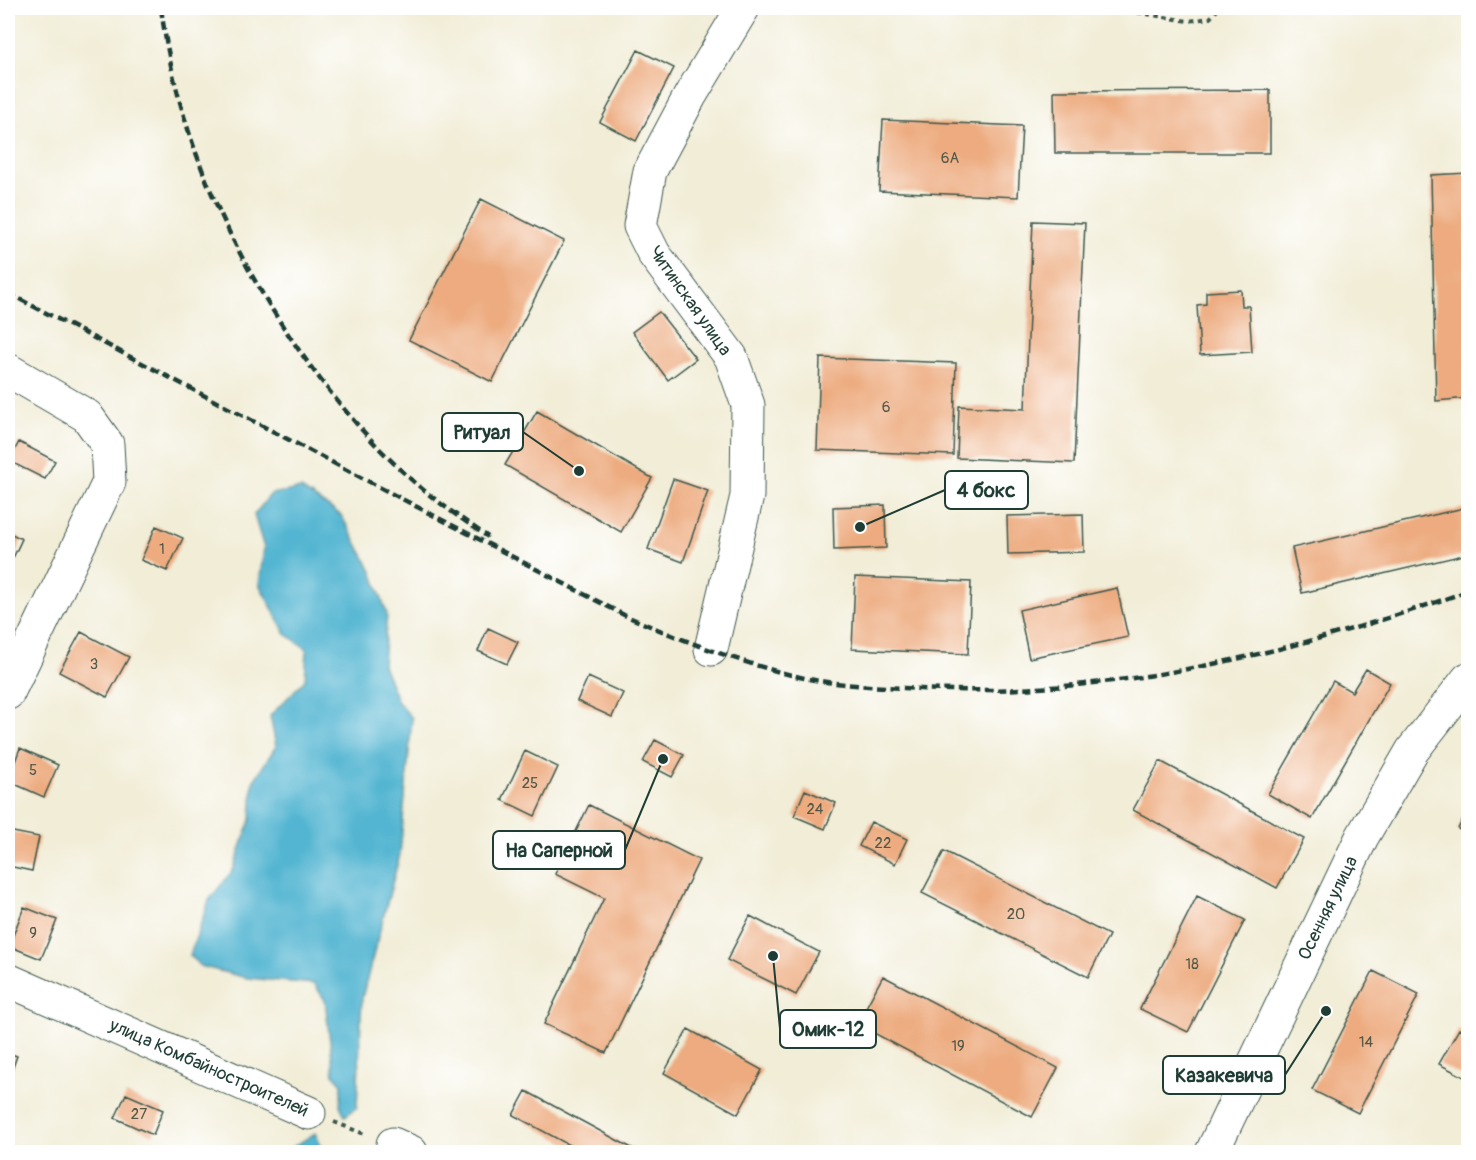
<svg xmlns="http://www.w3.org/2000/svg" width="1476" height="1160" font-family="Pangolin,sans-serif">
<style>
.water{fill:#53b5d1;stroke:#397982;stroke-width:1.5}
.building{fill:#edab7f}
.lines{fill:none;stroke-linecap:round;stroke-linejoin:round}
.minor-casing{stroke:#3e574c;stroke-width:35}
.path{stroke:#3e574c;stroke-width:4;stroke-dasharray:4.5 4.5;stroke-linecap:butt}
.minor{stroke:#fff;stroke-width:33}
.rail{stroke:#1f3d34;stroke-width:4.5;stroke-dasharray:9 4.5;stroke-linecap:butt}
.labels{text-anchor:middle;dominant-baseline:central;stroke-width:5;stroke-linejoin:round;paint-order:stroke}
.number-label{font-size:15px;fill:#525847}
.street-label{font-size:18px;fill:#1f3d34;stroke:#fff}
.leader{fill:none;stroke:#1f3d34;stroke-width:2}
.callout-dot{fill:#1f3d34;stroke:#fff;stroke-width:2}
.callout{fill:#fff;stroke:#1f3d34;stroke-width:2}
.callout-label{font-size:20px;text-anchor:middle;font-weight:bold;fill:#1f3d34}
</style>
<rect width="100%" height="100%" fill="#fff"/>
<filter id="ink" filterUnits="userSpaceOnUse"><feTurbulence type="fractalNoise" baseFrequency=".0167" numOctaves="2"/><feDisplacementMap in="SourceGraphic" scale="12" xChannelSelector="R" yChannelSelector="G"/><feConvolveMatrix kernelMatrix="1 2 1 2 8 2 1 2 1" color-interpolation-filters="sRGB"/></filter>
<filter id="wash" filterUnits="userSpaceOnUse"><feTurbulence type="fractalNoise" baseFrequency=".008" numOctaves="4" result="noise"/><feDisplacementMap in="SourceGraphic" scale="24" xChannelSelector="R" yChannelSelector="G"/><feGaussianBlur stdDeviation="1.35" result="paint"/><feColorMatrix in="noise" values="0 0 0 0 0 0 0 0 0 0 0 0 0 0 0 0 0 1.4 0 .05"/><feComposite in="paint" operator="in"/></filter>
<g filter="url(#wash)">
<rect width="100%" height="100%" fill="#f1edd7"/>
<path class="water" d="M301,489L341,515L372,571L387,614L383,665L398,702L412,718L400,854L362,998L357,1107L345,1116L340,1105L342,1084L334,1075L325,1000L314,984L247,978L200,966L190,955L209,900L233,870L251,819L253,782L276,746L270,716L305,680L307,649L286,634L259,584L264,548L254,515L271,494Z
M315,1133L324,1152H288L290,1149Z"/>
<g id="blocks">
<path class="building" d="M638,50L674,68L636,141L600,122Z
M1270,90V153H1055L1054,91Z
M883,120L1022,126L1018,197L879,191Z
M1468,173V398L1436,401L1431,175Z
M481,199L564,241L492,382L409,340Z
M1033,221L1085,223L1074,463L957,458L959,406L1025,409Z
M1241,290L1242,306H1249L1252,352L1200,355L1197,305L1206,304V292Z
M659,312L696,359L668,380L632,332Z
M820,358L956,363L953,455L817,450Z
M537,411L652,478L621,532L505,465Z
M19,442L55,461L45,479L9,461Z
M673,479L708,491L683,562L648,549Z
M885,505L886,548L834,550L833,507Z
M1468,507V554L1302,593L1292,548Z
M1083,514L1084,552L1008,554L1007,516Z
M156,526L183,538L167,571L141,560Z
M8,532L22,539L11,562L8,561Z
M855,577L971,582L968,654L852,649Z
M1117,588L1128,637L1029,658L1019,610Z
M488,628L518,642L507,664L478,651Z
M81,632L129,657L107,697L59,672Z
M1366,669L1390,683L1312,819L1268,794L1333,681L1352,692Z
M588,677L623,693L612,717L577,701Z
M655,740L684,755L672,777L643,762Z
M20,748L58,765L44,797L8,781Z
M525,751L558,767L535,816L502,800Z
M1160,761L1304,839L1277,888L1133,810Z
M805,790L836,803L825,829L794,816Z
M589,805L699,860L606,1053L544,1024L604,898L555,874Z
M1468,808V835L1458,829Z
M871,822L907,839L895,864L859,846Z
M8,831L39,837L32,871L8,866Z
M944,851L1109,935L1088,977L922,893Z
M1197,896L1245,920L1188,1032L1140,1009Z
M24,907L57,920L41,959L9,946Z
M750,916L819,952L796,995L727,960Z
M1373,971L1419,994L1358,1113L1312,1090Z
M883,976L1058,1068L1032,1117L857,1024Z
M688,1029L762,1070L738,1114L664,1073Z
M1459,1029L1468,1034V1079L1439,1064Z
M8,1053L17,1056L8,1081Z
M526,1091L639,1152H582L513,1115Z
M126,1094L163,1110L153,1135L115,1118Z"/>
</g>
</g>
<g filter="url(#ink)">
<use href="#blocks" fill-opacity="0" stroke="#3e574c" stroke-width="1.5"/>
<g class="lines">
<g class="minor-casing">
<path id="minor" d="M8,370L87,416L107,444L109,482L8,693
M711,649L747,496L748,405L731,357L654,254L640,226L650,171L690,96L743,8
M8,980L309,1113
M393,1144L411,1152
M1212,1152L1362,837L1412,751L1468,679"/>
</g>
<path class="path" d="M1111,8L1188,21L1210,18L1219,8
M334,1122L367,1135"/>
<use href="#minor" class="minor"/>
<path class="rail" d="M161,8C179,145 237,269 320,379C354,423 392,466 436,500C453,513 471,525 488,537
M8,293L624,615C682,640 742,664 804,678C836,685 871,686 904,688C1097,701 1288,655 1468,591"/>
</g>
</g>
<g class="labels">
<g class="number-label">
<text x="950" y="158">6А</text>
<text x="886" y="407">6</text>
<text x="162" y="549">1</text>
<text x="94" y="664">3</text>
<text x="33" y="770">5</text>
<text x="530" y="783">25</text>
<text x="815" y="809">24</text>
<text x="883" y="843">22</text>
<text x="1016" y="914">20</text>
<text x="33" y="933">9</text>
<text x="1192" y="964">18</text>
<text x="1366" y="1042">14</text>
<text x="958" y="1046">19</text>
<text x="139" y="1114">27</text>
</g>
<g class="street-label">
<text transform="translate(690 301) rotate(55)">Читинская улица</text>
<text transform="translate(1328 908) rotate(-64)">Осенняя улица</text>
<text transform="translate(209 1068) rotate(24)">улица Комбайностроителей</text>
</g>
</g>
<path class="leader" d="M579 471L523 432M860 527L945 490M663 759L625 850M773 956L780 1029M1326 1011L1285 1075"/>
<g class="callout-dot">
<circle cx="579" cy="471" r="6"/>
<circle cx="860" cy="527" r="6"/>
<circle cx="663" cy="759" r="6"/>
<circle cx="773" cy="956" r="6"/>
<circle cx="1326" cy="1011" r="6"/>
</g>
<g class="callout">
<rect x="442" y="413" width="81" height="38" rx="6"/>
<rect x="945" y="471" width="83" height="38" rx="6"/>
<rect x="493" y="831" width="132" height="38" rx="6"/>
<rect x="780" y="1010" width="96" height="38" rx="6"/>
<rect x="1163" y="1056" width="122" height="38" rx="6"/>
</g>
<g class="callout-label">
<text x="482" y="439">Ритуал</text>
<text x="986" y="497">4 бокс</text>
<text x="559" y="857">На Саперной</text>
<text x="828" y="1036">Омик-12</text>
<text x="1224" y="1082">Казакевича</text>
</g>
<rect width="1476" height="1160" fill="none" stroke="#fff" stroke-width="30"/>
</svg>
